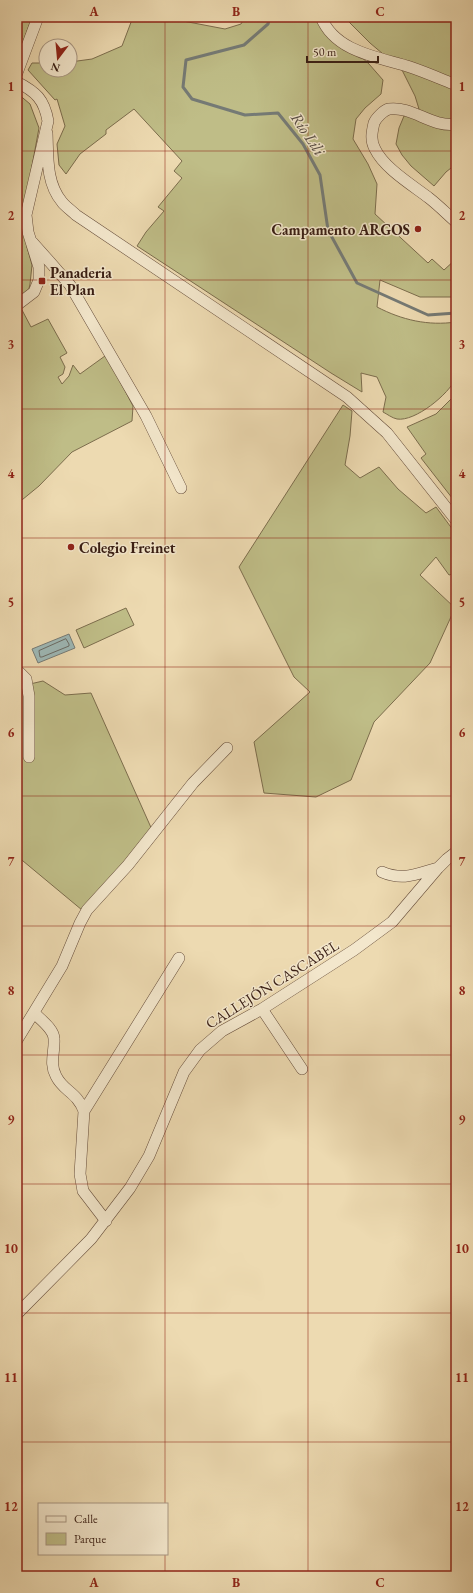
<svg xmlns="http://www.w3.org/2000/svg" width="473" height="1593" font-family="'EB Garamond',serif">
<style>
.green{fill:#bfbd87;stroke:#7c6d4d}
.water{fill:#9db8b6;stroke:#757a75}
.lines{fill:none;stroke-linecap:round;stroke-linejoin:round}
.shore{stroke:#6a6a64;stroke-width:1}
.stream{stroke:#757a75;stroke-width:3}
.minor-casing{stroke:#654c3a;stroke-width:12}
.minor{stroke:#f3e7cc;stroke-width:11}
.grid{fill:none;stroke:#8f2418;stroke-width:1;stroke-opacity:0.55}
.poi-dot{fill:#8f2418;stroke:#f3e7cc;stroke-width:1.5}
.labels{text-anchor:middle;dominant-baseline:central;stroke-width:3;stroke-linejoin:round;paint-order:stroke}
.poi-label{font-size:15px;font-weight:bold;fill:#381d13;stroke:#f3e7cc;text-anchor:start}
.street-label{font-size:15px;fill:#381d13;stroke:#f3e7cc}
.water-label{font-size:16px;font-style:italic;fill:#564c44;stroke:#f3e7cc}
.neatline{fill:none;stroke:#8f2418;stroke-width:1.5}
.grid-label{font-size:13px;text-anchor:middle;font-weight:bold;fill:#8f2418}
</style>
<rect width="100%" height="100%" fill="#eddab1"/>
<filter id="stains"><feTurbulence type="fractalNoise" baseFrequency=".005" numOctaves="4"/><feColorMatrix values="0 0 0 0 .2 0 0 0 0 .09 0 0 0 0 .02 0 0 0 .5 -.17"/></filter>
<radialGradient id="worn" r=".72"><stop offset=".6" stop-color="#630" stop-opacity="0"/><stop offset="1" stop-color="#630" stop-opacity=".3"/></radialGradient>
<path class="green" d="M17,17H32L17,59Z
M133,17H162L225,29L241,24L245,17H317L369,64L383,80L381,94L365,108L356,119L353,139L368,164L377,184L375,214L428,263L432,259L444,270L456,259V297H420L380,280L377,307C402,320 428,326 456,322C456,332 458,371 456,378C449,394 415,422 397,419C392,418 387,414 383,412L386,397L377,377L361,373L362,392L331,373L137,246L146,232L164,211L158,207L182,178L174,171L182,161L134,109L106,130V134L80,154L66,174L59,165L57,144L65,126L57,99L55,100L28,70L32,63H46V70H70V62L92,59L122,46Z
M344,17H456V164L446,172L434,186L411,166L402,155L396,144L399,128L404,116L419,109L415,96L402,70L370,43Z
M17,93L30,104L39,128L22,220L27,247L32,265L30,284L28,293L17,302Z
M22,310L31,327L48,319L67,353L60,357L65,367L63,374L58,377L62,384L69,376L73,365L80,374L105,356L112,366L133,406L132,421L72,452L39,486L17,504V314Z
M455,395H456V503L421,458L426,454L407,427L436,414Z
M343,405L352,411L350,436L345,465L360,478L379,467L398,489L426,513L436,507L456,534V573L449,575L436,557L420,575L455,608L430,663L374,722L351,780L316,797L264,793L254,742L310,692L294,677L239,567Z
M126,608L134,625L84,648L76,630Z
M43,681L65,695L91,693L153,832L82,910L17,856V687Z"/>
<path class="water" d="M69,634L75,648L38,663L32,649Z"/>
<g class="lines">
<path class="shore" d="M66,639L69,644V646L42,657H40L39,651Z"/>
<path class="stream" d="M270,17L268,24L244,45L186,60L183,87L192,99L245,115L278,113L303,144L320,175L328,230L357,283L428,315L456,313"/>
<g class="minor-casing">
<path id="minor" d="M321,17C335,52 378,57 410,67C425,72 441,79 456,85
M17,73L38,17
M17,82C36,92 44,99 48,121L26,215L28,232L39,267V280L34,292L17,305
M456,124C432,128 413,106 389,109C384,110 376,118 374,123C372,132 370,140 375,149C384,168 412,185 429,198C438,205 447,214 456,222
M47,133C48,157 46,183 62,202C66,207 72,211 76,215L347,397L387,433L456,520
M32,242L49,261L70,285L146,416L181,488
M17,670L26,679L29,696V757
M382,872C403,881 416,874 438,868
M262,1009L302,1069
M34,1013C41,1020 54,1029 54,1039C55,1052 49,1063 56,1076C63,1091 77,1092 84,1111
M17,1040L62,966L80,923L87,910L128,865L193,783L227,748
M106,1221L83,1191L80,1174L84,1111L179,958
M17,1314L91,1239L130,1188L149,1156L184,1072L200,1050L222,1031L262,1009L354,950L392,922L438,868L447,859L456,852"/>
</g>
<use href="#minor" class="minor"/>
</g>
<path class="grid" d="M165,17V1504M308,17V1576M17,151H456M17,280H456M17,409H456M17,538H456M17,667H456M17,796H456M17,926H456M17,1055H456M17,1184H456M17,1313H456M17,1442H456M165,1554V1576"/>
<g class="poi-dot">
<circle cx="418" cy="229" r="4"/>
<rect x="38" y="277" width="8" height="8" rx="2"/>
<circle cx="71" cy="547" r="4"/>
</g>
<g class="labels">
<g class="poi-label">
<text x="410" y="229" text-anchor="end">Campamento ARGOS</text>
<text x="50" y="272">Panaderia<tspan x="50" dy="17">El Plan</tspan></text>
<text x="79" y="547">Colegio Freinet</text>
</g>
<g class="street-label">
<text transform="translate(272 984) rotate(-32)">CALLEJÓN CASCABEL</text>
</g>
<g class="water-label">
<text transform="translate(308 134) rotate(56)">Río Lili</text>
</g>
</g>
<rect width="473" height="1593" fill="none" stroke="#eddab1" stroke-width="44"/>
<rect x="38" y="1503" width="130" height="52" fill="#f3e7cc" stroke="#a89682"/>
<rect x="46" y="1516" width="20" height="6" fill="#f3e7cc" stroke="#a89682"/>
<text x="74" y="1523" font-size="12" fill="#381d13">Calle</text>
<rect x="46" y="1533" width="20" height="12" fill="#bfbd87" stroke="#a89682"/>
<text x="74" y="1543" font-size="12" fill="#381d13">Parque</text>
<g transform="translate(58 58) rotate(196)"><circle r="19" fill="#f3e7cc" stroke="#a89682"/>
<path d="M0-3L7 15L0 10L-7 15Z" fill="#8f2418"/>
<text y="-6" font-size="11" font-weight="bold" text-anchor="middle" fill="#381d13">N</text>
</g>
<path d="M307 56v6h71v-6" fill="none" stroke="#381d13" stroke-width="2"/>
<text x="313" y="56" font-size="12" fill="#381d13" stroke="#f3e7cc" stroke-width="3" paint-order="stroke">50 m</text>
<rect x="22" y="22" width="429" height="1549" class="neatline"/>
<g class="grid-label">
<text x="94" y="16">A</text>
<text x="236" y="16">B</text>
<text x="380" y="16">C</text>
<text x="11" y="91">1</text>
<text x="462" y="91">1</text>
<text x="11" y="220">2</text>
<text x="462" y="220">2</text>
<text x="11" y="349">3</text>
<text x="462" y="349">3</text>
<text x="11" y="478">4</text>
<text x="462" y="478">4</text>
<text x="11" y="607">5</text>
<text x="462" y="607">5</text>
<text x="11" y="737">6</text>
<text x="462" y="737">6</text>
<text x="11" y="866">7</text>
<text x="462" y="866">7</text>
<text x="11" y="995">8</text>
<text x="462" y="995">8</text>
<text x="11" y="1124">9</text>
<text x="462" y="1124">9</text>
<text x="11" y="1253">10</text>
<text x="462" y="1253">10</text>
<text x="11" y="1382">11</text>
<text x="462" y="1382">11</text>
<text x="11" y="1511">12</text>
<text x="462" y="1511">12</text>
<text x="94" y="1587">A</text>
<text x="236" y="1587">B</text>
<text x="380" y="1587">C</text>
</g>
<rect width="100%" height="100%" filter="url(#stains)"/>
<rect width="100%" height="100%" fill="url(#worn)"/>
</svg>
